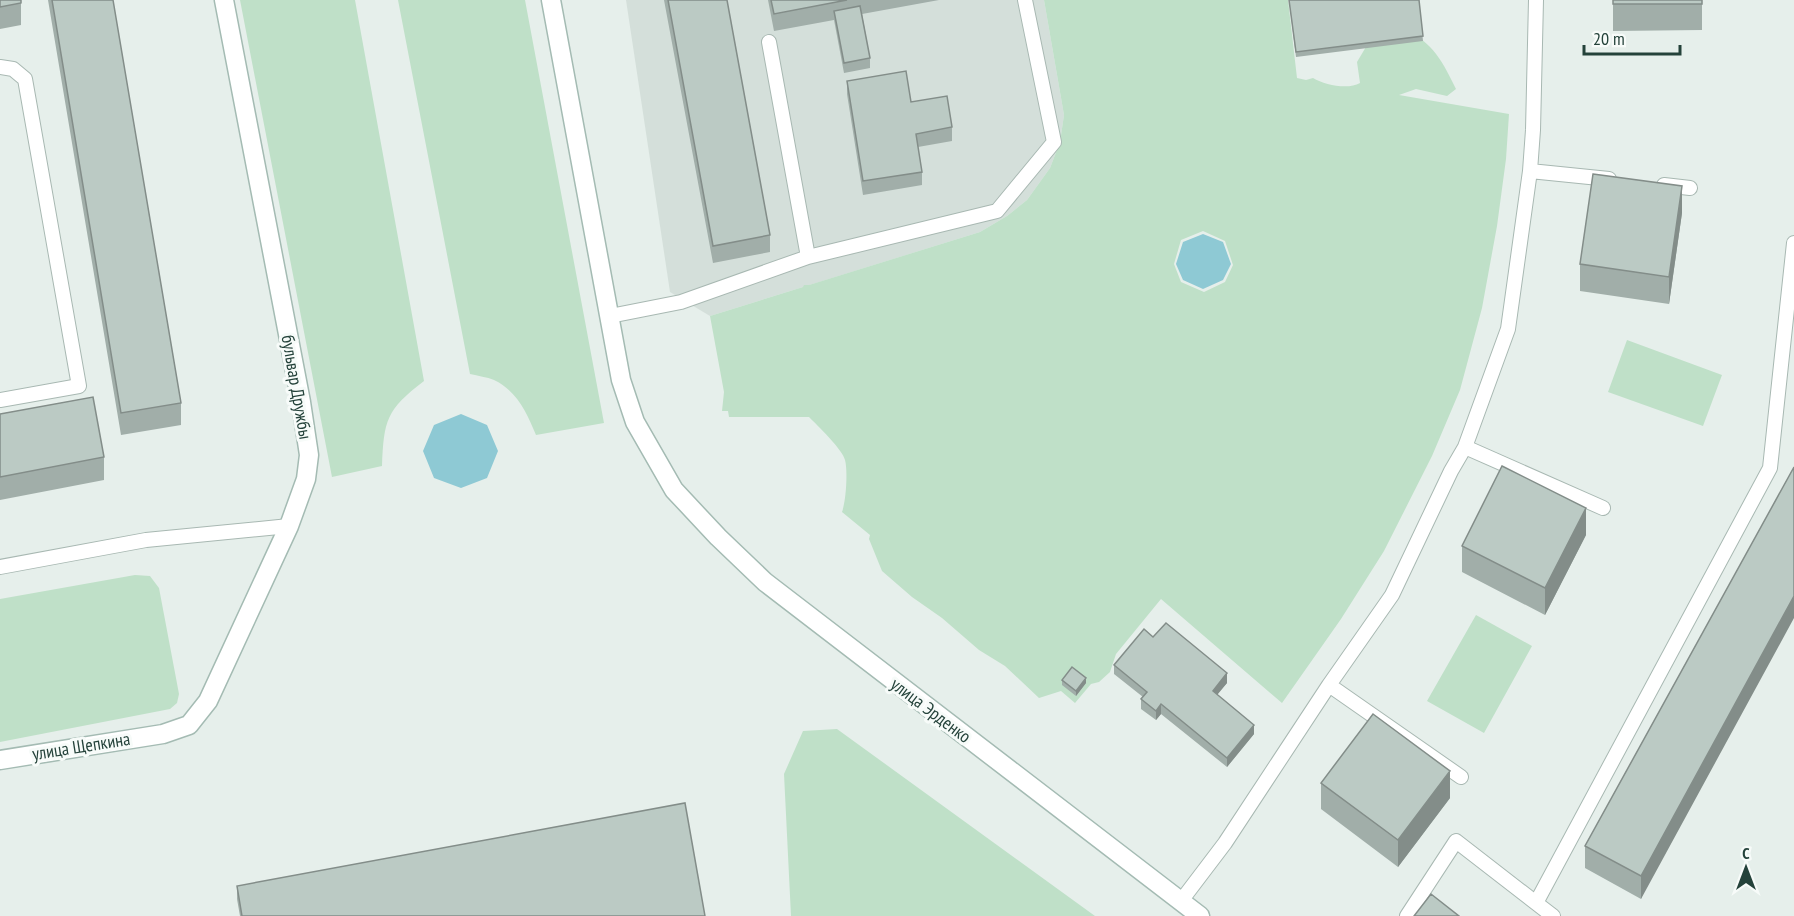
<svg xmlns="http://www.w3.org/2000/svg" width="1794" height="916" font-family="'PT Sans Narrow',sans-serif">
<style>
.built{fill:#d4dfda}
.green{fill:#bfe0c8;fill-rule:evenodd}
.water{fill:#8ec9d4}
.lines{fill:none;stroke-linecap:round;stroke-linejoin:round}
.lane-casing{stroke:#a8b8b2;stroke-width:16}
.secondary-casing{stroke:#a4bbb3;stroke-width:21}
.lane{stroke:#fff;stroke-width:14}
.secondary{stroke:#fff;stroke-width:18}
.wall{fill:#a1aea9}
.shaded-wall{fill:#838d89}
.building{fill:#bbcac4;stroke:#838d89;stroke-width:1.5}
.labels{text-anchor:middle;dominant-baseline:central;stroke-width:6;stroke-linejoin:round;paint-order:stroke}
.street-label{font-size:18px;fill:#24423a;stroke:#f7fbf9}
</style>
<rect width="100%" height="100%" fill="#e6efeb"/>
<path class="built" d="M626,0H1044L1064,115L1060,142L1050,168L1027,200L1007,216L980,232L710,316L670,292Z"/>
<path class="green" d="M240,0H355L424,381C386,410 384,420 382,466L332,477Z
M398,0H525L604,423L536,435C527,413 517,391 494,380C487,377 478,376 470,374Z
M1044,0H1288L1297,78L1306,80L1313,78C1325,85 1348,90 1360,83L1357,62L1376,30C1385,30 1397,28 1405,31C1432,40 1444,64 1456,89L1447,96L1416,89L1399,95L1509,114L1506,159L1497,226L1482,308L1460,390L1432,456L1384,551L1341,619L1282,703L1161,599L1116,654L1110,672L1099,682L1091,684L1075,703L1061,691L1039,698L1005,666L979,650L942,618L912,597L882,571L869,539L870,535L842,512C846,501 848,471 845,460C843,450 817,425 809,417H729L728,411H722L724,392L710,316L803,287L804,285H809L980,232L1007,216L1027,200L1050,168L1060,142L1064,115ZM1203,231L1225,241L1233,265L1225,282L1204,292L1181,282L1174,264L1181,240Z
M1627,340L1722,375L1703,426L1608,392Z
M135,575L150,576L159,588L179,694L177,703L170,709L0,742V599Z
M1476,615L1532,646L1484,733L1427,701Z
M837,729L1095,916H791L784,774L803,731Z"/>
<path class="water" d="M1203,234L1223,242L1231,264L1223,280L1203,289L1183,280L1176,264L1183,242Z
M461,414L487,425L498,451L487,478L461,488L434,478L423,451L434,425Z"/>
<g class="lines">
<g class="lane-casing">
<path id="lane" d="M0,67L13,69L25,79L79,386L0,400
M1530,171L1609,179
M1664,185L1690,188
M808,257L997,211L1054,142L1025,0
M610,316L681,302L808,257L769,42
M1465,447L1603,508
M0,567L146,540L289,526
M1329,685L1461,777
M1181,901L1225,843L1329,685L1392,595L1451,471L1465,447L1508,329L1530,171L1533,130L1536,0
M1536,903L1553,916
M1407,916L1456,841L1536,903L1770,468L1794,243"/>
</g>
<g class="secondary-casing">
<path id="secondary" d="M551,0L621,380L635,422L674,490L718,537L765,582L1200,916
M0,760L163,734L189,725L208,701L289,526L306,479L309,455L301,402L224,0"/>
</g>
<use href="#lane" class="lane"/>
<use href="#secondary" class="secondary"/>
</g>
<path class="wall" d="M0,0L21,3V25L0,29Z
M48,0H113L181,403V425L121,435Z
M664,0H729H727L770,235V252L713,263Z
M768,0H939L862,14L870,58V68L844,73L834,20L774,31Z
M1289,0H1419L1423,41L1296,57Z
M1613,0H1702V30L1613,31Z
M847,81L911,102L952,127V141L918,147L922,172V185L863,195L847,94Z
M1682,213L1669,304L1580,291V264Z
M0,414L104,457V480L0,500Z
M1794,467L1641,899L1585,868V846Z
M1586,535L1545,615L1462,572V546Z
M1153,637L1227,683L1217,694L1254,734L1227,767L1161,714L1156,720L1141,709V699L1143,697L1114,674V665Z
M1062,680L1086,683L1076,696L1062,685Z
M1321,783L1450,798L1398,867L1321,809Z
M237,886L705,916H240L237,899Z"/>
<path class="shaded-wall" d="M1682,186V213L1669,304V277Z
M1586,508V535L1545,615V588Z
M1794,596V618L1641,899V876Z
M1227,673V683L1213,700V691Z
M1086,678V683L1076,696V691Z
M1161,704V714L1156,720V711Z
M1254,725V734L1227,767V758Z
M1450,771V798L1398,867V840Z"/>
<path class="building" d="M0,0H21V3L0,7Z
M52,0H113L181,403L121,413Z
M668,0H727L770,235L713,246Z
M771,0H847L774,14Z
M1289,0H1419L1423,36L1296,52Z
M1613,0H1702V4H1613Z
M860,6L870,58L844,63L834,11Z
M906,71L911,102L947,96L952,127L916,134L922,172L863,181L847,81Z
M1593,174L1682,186L1669,277L1580,264Z
M93,397L104,457L0,477V414Z
M1502,466L1586,508L1545,588L1462,546Z
M1794,467V596L1641,876L1585,846Z
M1166,623L1227,673L1213,691L1254,725L1227,758L1161,704L1156,711L1141,699L1147,692L1114,665L1144,629L1153,637Z
M1072,667L1086,678L1076,691L1062,680Z
M1373,714L1450,771L1398,840L1321,783Z
M685,803L705,916H242L237,886Z
M1431,894L1459,916H1414Z"/>
<g class="labels">
<g class="street-label">
<text transform="translate(297 387) rotate(80)">бульвар Дружбы</text>
<text transform="translate(931 710) rotate(37)">улица Эрденко</text>
<text transform="translate(81 746) rotate(-9)">улица Щепкина</text>
</g>
</g>
<g transform="translate(1746 868)" stroke="#f7fbf9" stroke-width="4.5" paint-order="stroke">
<path d="M0-4.5L10 22L0 15L-10 22Z" fill="#24423a"/>
<text y="-9" font-size="16" font-weight="bold" text-anchor="middle" fill="#24423a">С</text>
</g>
<path d="M1584 45v9h96v-9" fill="none" stroke="#24423a" stroke-width="3"/>
<text x="1593" y="45" font-size="18" fill="#24423a" stroke="#f7fbf9" stroke-width="4.5" paint-order="stroke">20 m</text>
</svg>
